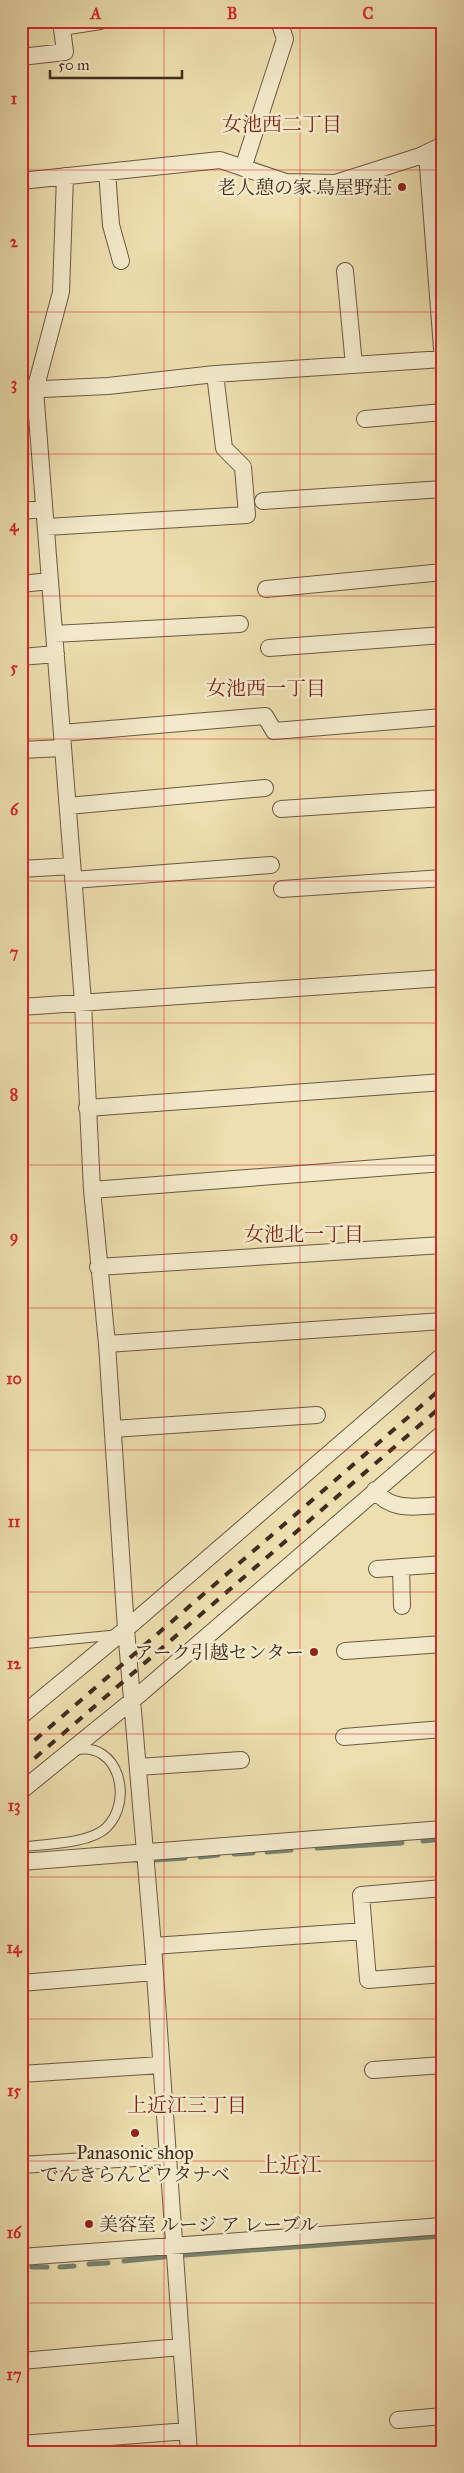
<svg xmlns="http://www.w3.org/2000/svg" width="464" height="2473" font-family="'IM FELL Great Primer','Noto Serif JP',serif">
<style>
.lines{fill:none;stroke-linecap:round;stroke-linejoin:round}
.stream{stroke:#768370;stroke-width:5}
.lane-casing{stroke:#6c5844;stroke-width:11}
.street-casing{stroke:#6c5844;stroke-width:18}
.lane{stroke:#f3eacb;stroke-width:9}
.street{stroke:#f3eacb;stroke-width:16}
.rail{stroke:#412b21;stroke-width:4;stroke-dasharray:9 9;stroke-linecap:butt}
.grid{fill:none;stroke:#d62828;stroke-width:1;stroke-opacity:0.55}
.poi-dot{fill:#8f2418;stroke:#f3eacb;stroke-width:2}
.labels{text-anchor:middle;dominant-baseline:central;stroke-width:5;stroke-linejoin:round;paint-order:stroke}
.poi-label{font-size:19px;fill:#412b21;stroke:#f3eacb;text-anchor:end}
.neighbourhood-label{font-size:20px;fill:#7a1f14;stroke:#f3eacb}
.quarter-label{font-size:21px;fill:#7a1f14;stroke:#f3eacb}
.neatline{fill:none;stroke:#d62828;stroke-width:2}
.grid-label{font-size:16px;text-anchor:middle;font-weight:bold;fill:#d62828}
</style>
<rect width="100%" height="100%" fill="#eddfaf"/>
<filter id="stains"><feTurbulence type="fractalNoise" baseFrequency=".004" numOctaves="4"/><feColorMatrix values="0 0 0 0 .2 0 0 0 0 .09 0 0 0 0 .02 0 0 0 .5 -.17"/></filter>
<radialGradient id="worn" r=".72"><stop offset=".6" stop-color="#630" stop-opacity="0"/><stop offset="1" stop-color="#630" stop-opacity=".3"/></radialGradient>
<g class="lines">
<path class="stream" d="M423,1841L443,1839
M317,1848L402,1843
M267,1852L291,1850
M234,1854L253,1853
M200,1857L218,1855
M154,1860L185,1858
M185,2255L443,2236
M124,2261L164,2257
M89,2264L108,2263
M32,2267H47
M60,2267L74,2266"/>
<g class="lane-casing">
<path id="lane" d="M21,1644L115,1635
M21,1847C45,1844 89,1844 106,1828C134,1801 119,1741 76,1750"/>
</g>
<g class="street-casing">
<path id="street" d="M62,27L100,21
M21,57L65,52L61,21
M427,153L443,361
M243,168L285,39L279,21
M107,172L111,225L121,261
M65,176L61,292L35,390L83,1002L92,1190L107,1344L126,1629L153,1946L364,1931
M21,181L220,160L286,182L335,183L420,156L443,145
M345,271L354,365
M21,390L108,386L215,374L443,359
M365,419L443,412
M263,501L443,489
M21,511L44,509
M46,527L247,515L243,467L224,448L215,374
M21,584L50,581
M266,589L443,572
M54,634L240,624
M269,648L443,635
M21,657L56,654
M62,733L265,716L274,731L443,717
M21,750L63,748
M68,806L265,788
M281,809L443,798
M21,869L72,866
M73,880L271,865
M282,889L443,878
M21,1007L443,978
M87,1108L443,1082
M92,1190L443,1163
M98,1267L443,1245
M107,1344L443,1321
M113,1429L317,1415
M375,1490C392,1513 417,1506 443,1505
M401,1567L402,1606
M377,1569L443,1564
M345,1651L443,1644
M21,1716L126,1629L443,1355
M344,1737L443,1729
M138,1767L241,1760
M21,1791L133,1700L443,1433
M21,1862L443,1829
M443,1888L361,1895L368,1980L443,1974
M153,1946L189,2452
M21,1983L155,1972
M373,2070L443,2065
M21,2074L161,2065
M21,2165L167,2156
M21,2257L443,2226
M21,2361L181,2347
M398,2420L443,2416
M21,2444L187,2431"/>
</g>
<use href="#lane" class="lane"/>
<use href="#street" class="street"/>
<path class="rail" d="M21,1752L443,1387
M21,1770L443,1405"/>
</g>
<path class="grid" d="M164,21V2452M300,21V2452M21,170H443M21,312H443M21,454H443M21,596H443M21,739H443M21,881H443M21,1023H443M21,1165H443M21,1308H443M21,1450H443M21,1592H443M21,1734H443M21,1877H443M21,2019H443M21,2161H443M21,2303H443"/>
<g class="poi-dot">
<circle cx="402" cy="187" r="5"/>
<circle cx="314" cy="1652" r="5"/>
<circle cx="135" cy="2133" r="5"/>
<circle cx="89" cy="2224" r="5"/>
</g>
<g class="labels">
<g class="poi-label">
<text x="392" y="187">老人憩の家 鳥屋野荘</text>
<text x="304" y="1652">アーク引越センター</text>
<text x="135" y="2152" text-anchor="middle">Panasonic shop<tspan x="135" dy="22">でんきらんどワタナベ</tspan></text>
<text x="99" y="2224" text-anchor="start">美容室 ルージ ア レーブル</text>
</g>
<g class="neighbourhood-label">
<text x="282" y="124">女池西二丁目</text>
<text x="266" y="688">女池西一丁目</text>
<text x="304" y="1234">女池北一丁目</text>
<text x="187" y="2105">上近江三丁目</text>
</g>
<g class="quarter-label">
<text x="290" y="2165">上近江</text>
</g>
</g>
<rect width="464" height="2473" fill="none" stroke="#eddfaf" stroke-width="55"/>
<path d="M50 70v8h132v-8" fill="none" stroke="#412b21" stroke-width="2.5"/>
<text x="58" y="70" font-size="15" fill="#412b21" stroke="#f3eacb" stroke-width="4" paint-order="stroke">50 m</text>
<rect x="28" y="28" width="408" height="2418" class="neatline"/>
<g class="grid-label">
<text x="96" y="19">A</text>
<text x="232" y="19">B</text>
<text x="368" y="19">C</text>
<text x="14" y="104">1</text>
<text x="14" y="247">2</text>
<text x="14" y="389">3</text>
<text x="14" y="531">4</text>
<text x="14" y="673">5</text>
<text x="14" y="815">6</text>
<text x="14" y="958">7</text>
<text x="14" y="1100">8</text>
<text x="14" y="1242">9</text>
<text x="14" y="1384">10</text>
<text x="14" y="1527">11</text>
<text x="14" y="1669">12</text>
<text x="14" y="1811">13</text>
<text x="14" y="1953">14</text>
<text x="14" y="2096">15</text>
<text x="14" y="2238">16</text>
<text x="14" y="2380">17</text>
</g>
<rect width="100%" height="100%" filter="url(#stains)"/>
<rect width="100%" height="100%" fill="url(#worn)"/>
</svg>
